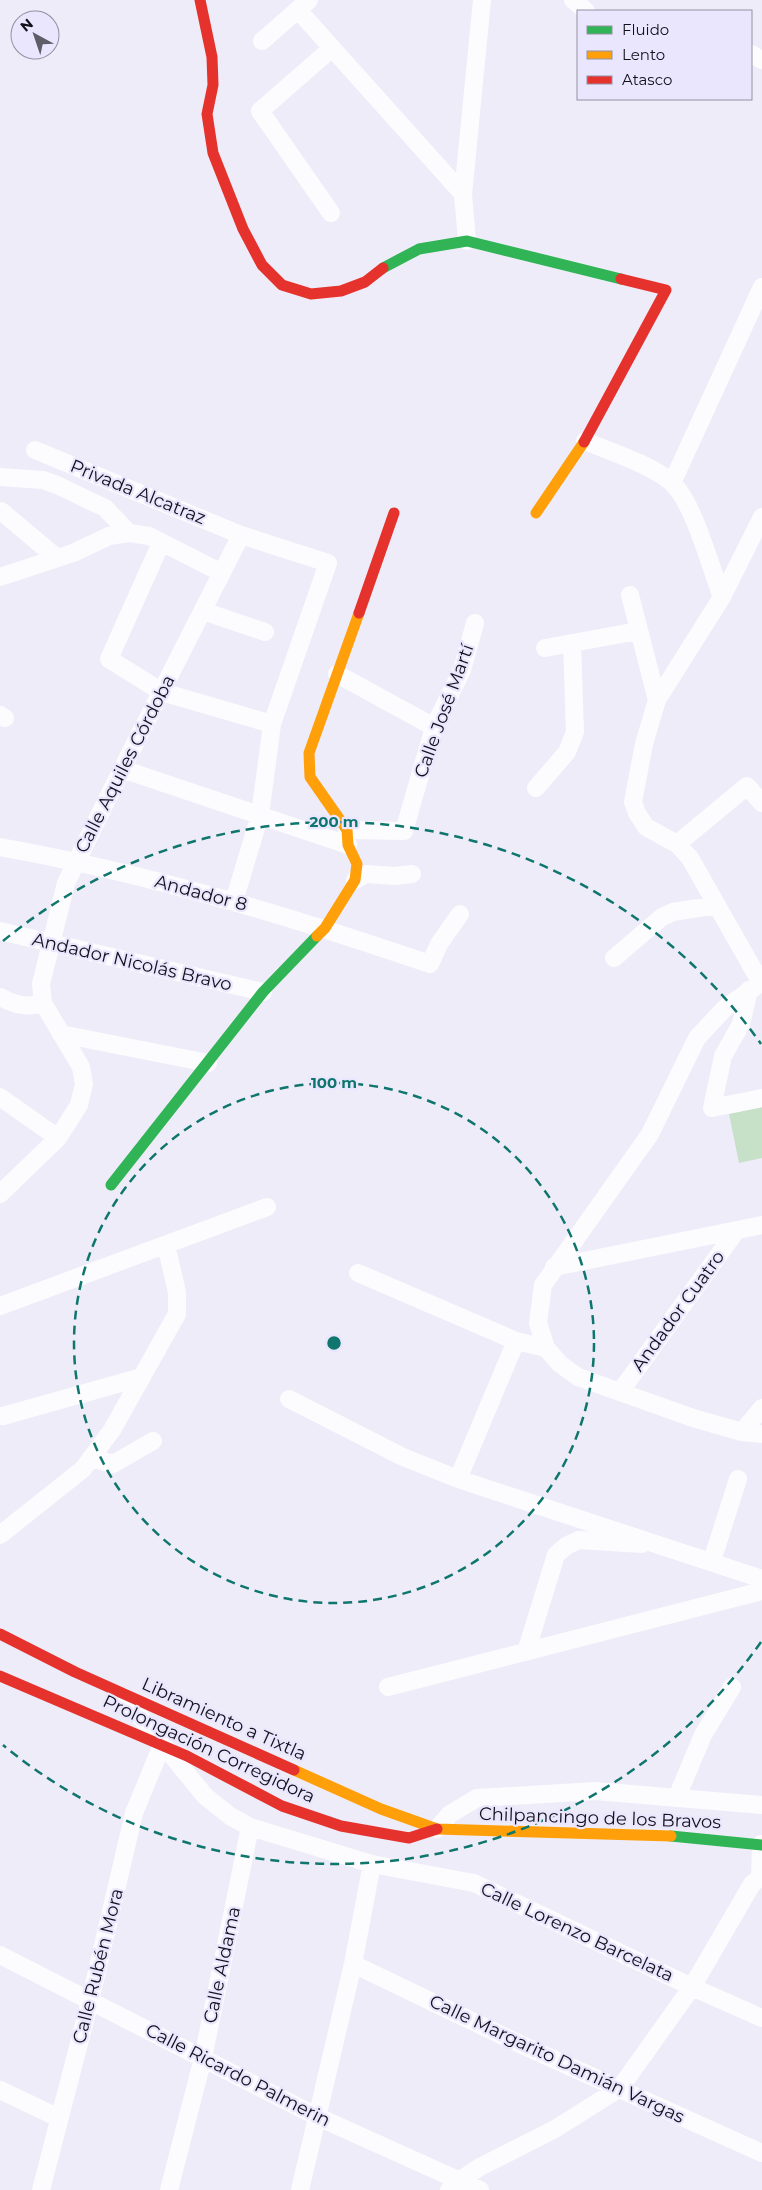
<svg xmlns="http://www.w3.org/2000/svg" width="762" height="2190" font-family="Montserrat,sans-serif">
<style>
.pitch{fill:#c7e0c8}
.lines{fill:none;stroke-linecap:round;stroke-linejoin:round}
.street{stroke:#fcfcfe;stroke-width:18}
.fast{stroke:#30b455;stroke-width:11}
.slow{stroke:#ff9f0a;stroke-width:11}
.jam{stroke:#e5322d;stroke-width:11}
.ring{fill:none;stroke:#0f766e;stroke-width:2.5;stroke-dasharray:9 6}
.labels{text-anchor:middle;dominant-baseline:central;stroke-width:4.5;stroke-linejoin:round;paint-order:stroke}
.street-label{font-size:18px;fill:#12101a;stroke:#eae6fe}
.centre{fill:#0f766e;stroke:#eae6fe;stroke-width:2.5}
.ring-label{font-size:15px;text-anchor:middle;font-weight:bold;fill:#0f766e;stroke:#eae6fe;stroke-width:4.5;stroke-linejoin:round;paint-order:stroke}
</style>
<rect width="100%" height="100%" fill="#eeecf8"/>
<path class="pitch" d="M762,1107V1158L739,1163L729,1114Z"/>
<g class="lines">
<path class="street" d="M573,0L586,11
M298,10L463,194
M262,41L309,0
M751,54L762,60
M331,213L260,111L331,49
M467,241L463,194L482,0
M585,441C611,452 650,464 671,482C693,500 711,569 722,597
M35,450L241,535L328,563L272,724L260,815L234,901
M0,477L43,480L57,485L105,508L129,533L149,536L222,573
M672,483L762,287
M1,511L57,558
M161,543L109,659L162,692L272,724
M0,577L73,553L109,536L129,533
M630,595L657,700
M203,611L265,632
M545,648L638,631
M337,674L434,727
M0,715L5,718
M122,769L348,845
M536,788L567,752L575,732L572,643
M347,830L404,831L434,727L462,670L475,623
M677,844L747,786L762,803
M0,847C147,873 289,916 430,964L439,944L460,914
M355,880L366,874L395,876L412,874
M0,931L263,992
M614,958L662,917L673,912L717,905
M762,982L725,1008L697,1038L650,1134L543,1285L538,1323L546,1348L560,1364L578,1377L693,1418L742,1432L762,1434
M761,983L690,858L677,844L646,827L637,813L633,802L644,744L657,700L722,597L762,517
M749,990L741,1024L723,1056L712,1108L762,1098
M0,997C15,1005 26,1008 43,1003
M61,1034L208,1063
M0,1097L58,1138
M0,1194L58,1138L79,1105L84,1084L81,1067L43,1003L41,984L66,883L122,769L241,535
M554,1267L762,1225
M358,1273L516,1341L546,1348
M0,1306L267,1207
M620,1392L736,1231
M289,1399L403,1457L458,1479L762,1579
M3,1416L142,1377
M742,1432L762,1408
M91,1458L113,1464L153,1441
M458,1479L516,1341
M0,1535L83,1469L112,1430L177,1314V1292L166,1245
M712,1561L738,1479
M526,1652L556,1555L566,1546L579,1540L642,1544
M388,1687L762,1591
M124,1697L205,1796L230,1816L250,1827L372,1864L474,1883L692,1987L762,2018
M677,1797L703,1735L732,1687
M437,1829L450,1814L477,1798L595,1791L762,1805
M760,1878L761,1844
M0,1955L318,2117L480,2190
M353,1964L522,2045L762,2153
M0,2090L59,2118
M41,2190L90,2001L134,1813L162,1745
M169,2190L203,2058L250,1827
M300,2190L353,1964L372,1864
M449,2190L459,2181L480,2167L555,2129L620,2088L692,1987L752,1884L760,1878"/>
<path class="fast" d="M383,268L419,249L467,241L621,279
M111,1185L263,992L317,936
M671,1836L762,1845"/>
<path class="slow" d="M536,513L584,442
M317,936L325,928L355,880L357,864L348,845L347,830L310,777L309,753L359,613
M294,1770L381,1809L437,1829L671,1836"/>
<path class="jam" d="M200,0L212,57L213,85L207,114L213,153L243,229L262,265L282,285L311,294L341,291L365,282L383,268
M584,442L666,290L621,279
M359,613L394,513
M0,1634L75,1672L294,1770
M0,1676L187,1756L282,1806L341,1826L409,1838L437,1829"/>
</g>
<g class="ring">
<circle cx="334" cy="1343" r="260"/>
<path d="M761 1642A521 521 0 0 1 3 1745M3 941A521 521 0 0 1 761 1044"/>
</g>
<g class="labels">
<g class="street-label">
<text transform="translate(138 492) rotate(22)">Privada Alcatraz</text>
<text transform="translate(444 711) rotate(-70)">Calle José Martí</text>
<text transform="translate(125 764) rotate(-63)">Calle Aquiles Córdoba</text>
<text transform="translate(201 893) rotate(15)">Andador 8</text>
<text transform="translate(132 962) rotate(13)">Andador Nicolás Bravo</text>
<text transform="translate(678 1311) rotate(-54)">Andador Cuatro</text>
<text transform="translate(224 1719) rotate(24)">Libramiento a Tixtla</text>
<text transform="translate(209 1749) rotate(25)">Prolongación Corregidora</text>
<text transform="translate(600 1818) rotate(2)">Chilpancingo de los Bravos</text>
<text transform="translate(577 1932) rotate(25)">Calle Lorenzo Barcelata</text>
<text transform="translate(222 1965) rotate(-78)">Calle Aldama</text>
<text transform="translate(98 1966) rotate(-76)">Calle Rubén Mora</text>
<text transform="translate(557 2059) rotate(25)">Calle Margarito Damián Vargas</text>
<text transform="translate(238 2075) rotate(27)">Calle Ricardo Palmerin</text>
</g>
</g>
<circle cx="334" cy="1343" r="8" class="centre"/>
<g class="ring-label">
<text x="334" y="827">200 m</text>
<text x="334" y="1088">100 m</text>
</g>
<rect x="577" y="10" width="175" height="90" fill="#eae6fe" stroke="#9490a3"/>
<rect x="587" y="26" width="25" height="8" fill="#30b455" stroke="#9490a3"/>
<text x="622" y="35" font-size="15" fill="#12101a">Fluido</text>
<rect x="587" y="51" width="25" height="8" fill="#ff9f0a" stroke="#9490a3"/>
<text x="622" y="60" font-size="15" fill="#12101a">Lento</text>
<rect x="587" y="76" width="25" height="8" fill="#e5322d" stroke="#9490a3"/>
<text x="622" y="85" font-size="15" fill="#12101a">Atasco</text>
<g transform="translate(35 35) rotate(320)"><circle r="24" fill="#eae6fe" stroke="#9490a3"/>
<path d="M0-4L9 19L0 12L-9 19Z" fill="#5f5d68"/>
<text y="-8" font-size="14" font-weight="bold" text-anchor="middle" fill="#12101a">N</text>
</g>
</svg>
